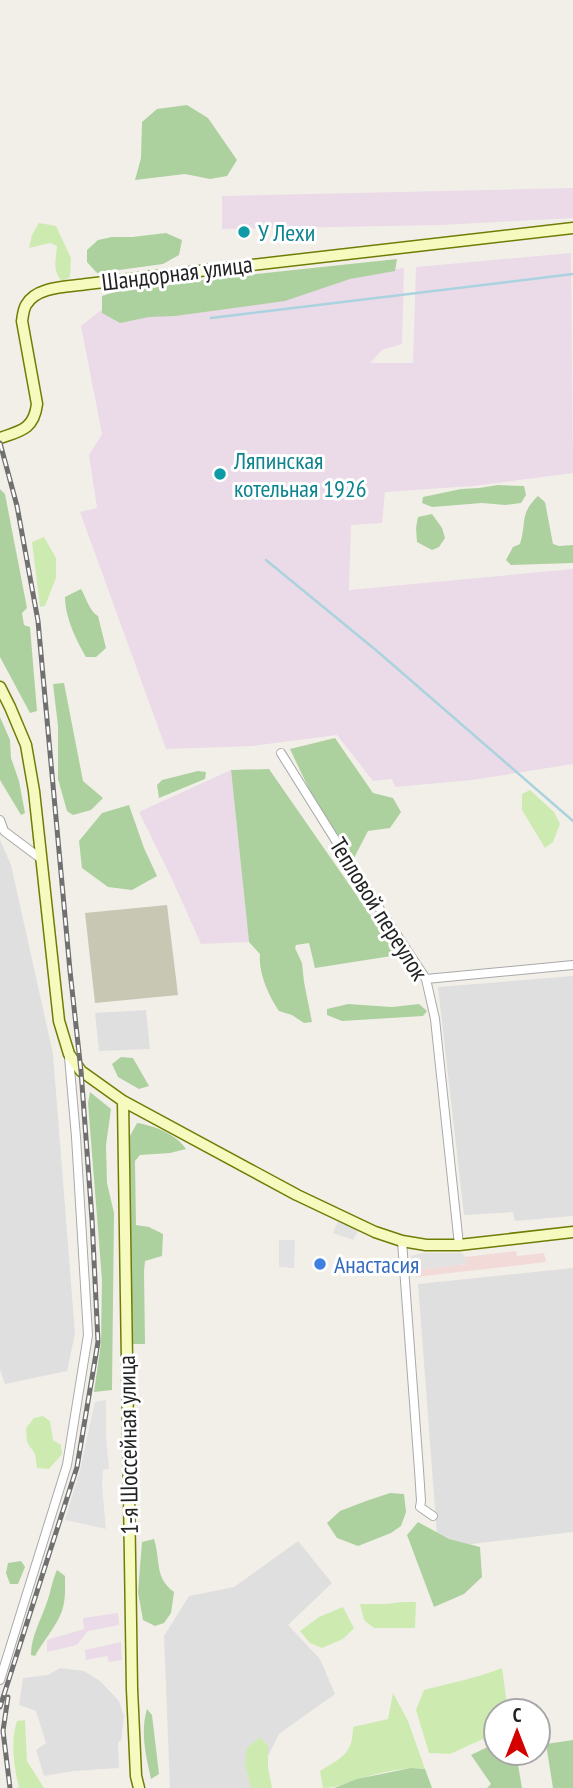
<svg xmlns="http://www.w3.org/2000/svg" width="573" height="1788" font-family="'PT Sans Narrow',sans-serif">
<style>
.residential{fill:#e0dfdf}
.commercial{fill:#f2dad9}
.industrial{fill:#ebdbe8}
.construction{fill:#c7c7b4}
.grass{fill:#cdebb0}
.forest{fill:#add19e}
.parking{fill:#e2e2e2}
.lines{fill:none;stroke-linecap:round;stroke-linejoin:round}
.stream{stroke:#aad3df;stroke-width:2.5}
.street-casing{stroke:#a9a9a9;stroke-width:10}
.secondary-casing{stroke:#707d05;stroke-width:13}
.street{stroke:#fff;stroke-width:8}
.secondary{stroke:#f7fabf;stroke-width:10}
.rail-casing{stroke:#707070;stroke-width:5}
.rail{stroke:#fff;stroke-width:2.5;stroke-dasharray:8;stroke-linecap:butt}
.culture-dot{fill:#0f9aa8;stroke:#fff;stroke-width:2.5}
.shop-dot{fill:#3f7fe0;stroke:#fff;stroke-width:2.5}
.labels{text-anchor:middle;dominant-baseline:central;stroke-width:6;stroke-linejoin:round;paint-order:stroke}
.culture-label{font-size:24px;fill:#0d838f;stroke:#fff;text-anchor:start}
.street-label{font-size:24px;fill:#222;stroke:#fff}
.shop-label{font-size:24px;fill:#366cbe;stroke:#fff;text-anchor:start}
</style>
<rect width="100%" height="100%" fill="#f2efe9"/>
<path class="residential" d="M0,840L11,865L53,1054L75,1334L67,1371L5,1384L0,1369Z
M573,976V1216L515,1221L513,1212L464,1215L438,987Z
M146,1010L150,1049L99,1051L95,1013Z
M573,1268V1532L438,1548L418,1284Z
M298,1541L332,1583L288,1625L320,1659L335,1694L279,1734L252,1788H170L164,1636L189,1596L234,1587Z
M60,1668L84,1671L100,1681L119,1701L124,1716L121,1741L118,1742L119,1768L73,1771L44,1776L36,1750L46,1743L36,1711L19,1705L23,1678L48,1675Z"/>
<path class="commercial" d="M516,1251L517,1256L544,1253L546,1262L416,1277L415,1270L466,1264L465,1257Z"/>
<path class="industrial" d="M573,188V218L442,225L222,229V196Z
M571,253L573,473L473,486L385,492L382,523L351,525L349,590L573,569V764L472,780L395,787L392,779L373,781L337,735L253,746L166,749L80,512L97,508L89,455L102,434L81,326L109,304L404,268L402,344L382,350L370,363H413L416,267Z
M231,770L249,942L201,944L171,877L139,812Z
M118,1613L119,1625L88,1631L77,1645L47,1652V1640L84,1629L83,1618Z
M121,1642L122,1660L109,1662L107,1656L86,1660L85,1650Z"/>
<path class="construction" d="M167,905L178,995L95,1003L85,913Z"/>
<path class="grass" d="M39,223L56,226L71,258L70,277L62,281C52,271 56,258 57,246L50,243L29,248L32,235Z
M44,537L56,558V578L45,606L40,607L32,542Z
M530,790L554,812L560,824L553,842L545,848L522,810V794Z
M43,1416L50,1421L53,1440L61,1445L62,1454L49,1469L37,1468L35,1454L27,1442L26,1428L34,1418Z
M402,1602H416L415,1628H374L364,1620L360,1604H386Z
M343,1607L354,1628L343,1639L322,1648L310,1643L300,1631L319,1617Z
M502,1668L508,1711H496V1733L450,1754L429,1753L416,1710L424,1690C450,1683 477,1678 502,1668Z
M393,1693L408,1721L425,1769C403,1767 378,1773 357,1780C345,1783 336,1788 323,1788L320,1771C341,1758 353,1754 353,1727L388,1719Z
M25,1720L27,1761L44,1788H19C14,1767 10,1742 17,1721Z
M260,1737L268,1746V1768L272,1788H251L245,1764L247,1748Z"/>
<path class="forest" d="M187,105L208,118L237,160L227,176L210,179L185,174L135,180L141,158L142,122L157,109Z
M166,233L182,240L179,255L163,264L97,273L87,262V250L98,240L112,237H132Z
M397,259L395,271L350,279L285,301L175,316L149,317L120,323L102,313V296L118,291L210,279Z
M498,485L524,486L526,495L521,503L505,505L482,503L432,507L422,503L423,497L461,489L479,488Z
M0,489L5,494L27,608L22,613L24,625L30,627L37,711L30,713L0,657Z
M538,496L545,502L553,544L559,546L573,545V563L511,565L506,560L513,547L520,544C527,522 519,514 538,496Z
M432,514L442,528L445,538L439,547L432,550L417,542L416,528L418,517Z
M81,589C86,597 89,611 98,616L106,648L96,657H86C76,640 65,617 65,597Z
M64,683L83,781L103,798L91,810L73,815L67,811L58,779V726L53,684Z
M0,717L10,740L11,758L19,781L25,813L21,815L0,780Z
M335,738L373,793L393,798L401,812L390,828L368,831L354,858L316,804L290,749Z
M269,769L398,955L315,968L309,943L296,945L295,948L302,963L304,982L312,1022L304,1023L292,1015L279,1011C269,996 258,973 260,954L249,942L231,770Z
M198,771L206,772L205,779L159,798L157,785L162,780Z
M129,805L144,848L157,876L132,890L108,887L82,868L79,841L102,813Z
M348,1004L392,1007L419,1004L427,1011L423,1016L342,1021L327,1015V1009Z
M121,1057L133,1058L149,1086L139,1089L118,1077L112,1064Z
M90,1092L111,1109L106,1145L107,1183L114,1213L112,1390L94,1392L101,1343L102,1280L88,1103Z
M137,1123C155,1126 176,1134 186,1149L170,1153L140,1155L135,1161L136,1225L149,1227L163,1234L162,1256L145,1261L144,1271L145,1344H133L130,1229V1136Z
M390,1493L404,1494L406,1512L401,1526L391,1533L358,1546L337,1538L327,1523L340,1511L366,1501Z
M418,1522L449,1539L480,1547L482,1577L464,1594L434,1607L407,1535Z
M154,1539C161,1561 154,1577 174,1592L171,1613L164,1623L155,1626L143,1620L138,1592L142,1542Z
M21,1561L25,1567L18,1584H10L6,1573L8,1563Z
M57,1570L65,1576C65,1588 66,1599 62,1611C56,1627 43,1641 35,1656L31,1655C31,1636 41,1620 47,1602C51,1591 52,1581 57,1570Z
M147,1709L152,1715L159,1774L151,1779C146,1756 140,1732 147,1709Z
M573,1740V1788H553L546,1744Z
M496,1743V1753H516L522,1788H487L491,1784L471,1755Z
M411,1768L425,1769L432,1788H334L357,1779Z"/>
<path class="parking" d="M340,1216L361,1226L353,1240L333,1233Z
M279,1240H295L294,1268L279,1267Z
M423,1253H462L465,1257L466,1264L415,1270L411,1256Z
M106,1400V1436L109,1469L103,1470L102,1486L106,1529L65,1520L80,1470L95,1402Z"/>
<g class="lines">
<path class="stream" d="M211,318L573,274
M266,560L377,651L573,821"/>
<g class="street-casing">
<path id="street" d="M281,753L356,873L426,979L435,1019L459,1245
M0,820L4,831L40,858
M426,979L573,965
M402,1241L419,1470L421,1501L420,1507L433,1516
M0,1680L67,1465L88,1335L76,1137L69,1057"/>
</g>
<g class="secondary-casing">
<path id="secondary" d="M0,438C21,431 34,429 37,404L22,321C23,316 23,310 26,305C36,286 68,287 87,284L573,228
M0,687L10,707L26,745L34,791L59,1021L69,1054L81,1071L123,1101L297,1195L375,1232L402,1241L426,1245H459L573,1232
M123,1101L132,1689L136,1776L139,1788"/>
</g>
<use href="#street" class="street"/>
<use href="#secondary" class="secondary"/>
<g class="rail-casing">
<path id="rail" d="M0,443L17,506L38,621L70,971L81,1071L92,1219L98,1342L77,1467L0,1707
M8,1697L3,1731L10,1788"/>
</g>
<use href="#rail" class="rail"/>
</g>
<g class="culture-dot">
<circle cx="244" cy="232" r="7"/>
<circle cx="220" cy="474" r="7"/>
</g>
<circle class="shop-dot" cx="320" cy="1264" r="7"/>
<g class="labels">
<g class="culture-label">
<text x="258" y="232">У Лехи</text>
<text x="234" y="460">Ляпинская<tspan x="234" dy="28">котельная 1926</tspan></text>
</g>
<g class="street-label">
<text transform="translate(177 273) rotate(-7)">Шандорная улица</text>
<text transform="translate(379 909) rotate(58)">Тепловой переулок</text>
<text transform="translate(128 1445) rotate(-91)">1-я Шоссейная улица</text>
</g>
<g class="shop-label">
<text x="334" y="1264">Анастасия</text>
</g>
</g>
<g transform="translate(517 1732)"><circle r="33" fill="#ffffff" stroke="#a7a7a7" stroke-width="2"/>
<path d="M0-5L12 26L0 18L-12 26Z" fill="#d40000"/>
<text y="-10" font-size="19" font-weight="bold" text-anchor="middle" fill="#222222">С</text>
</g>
</svg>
